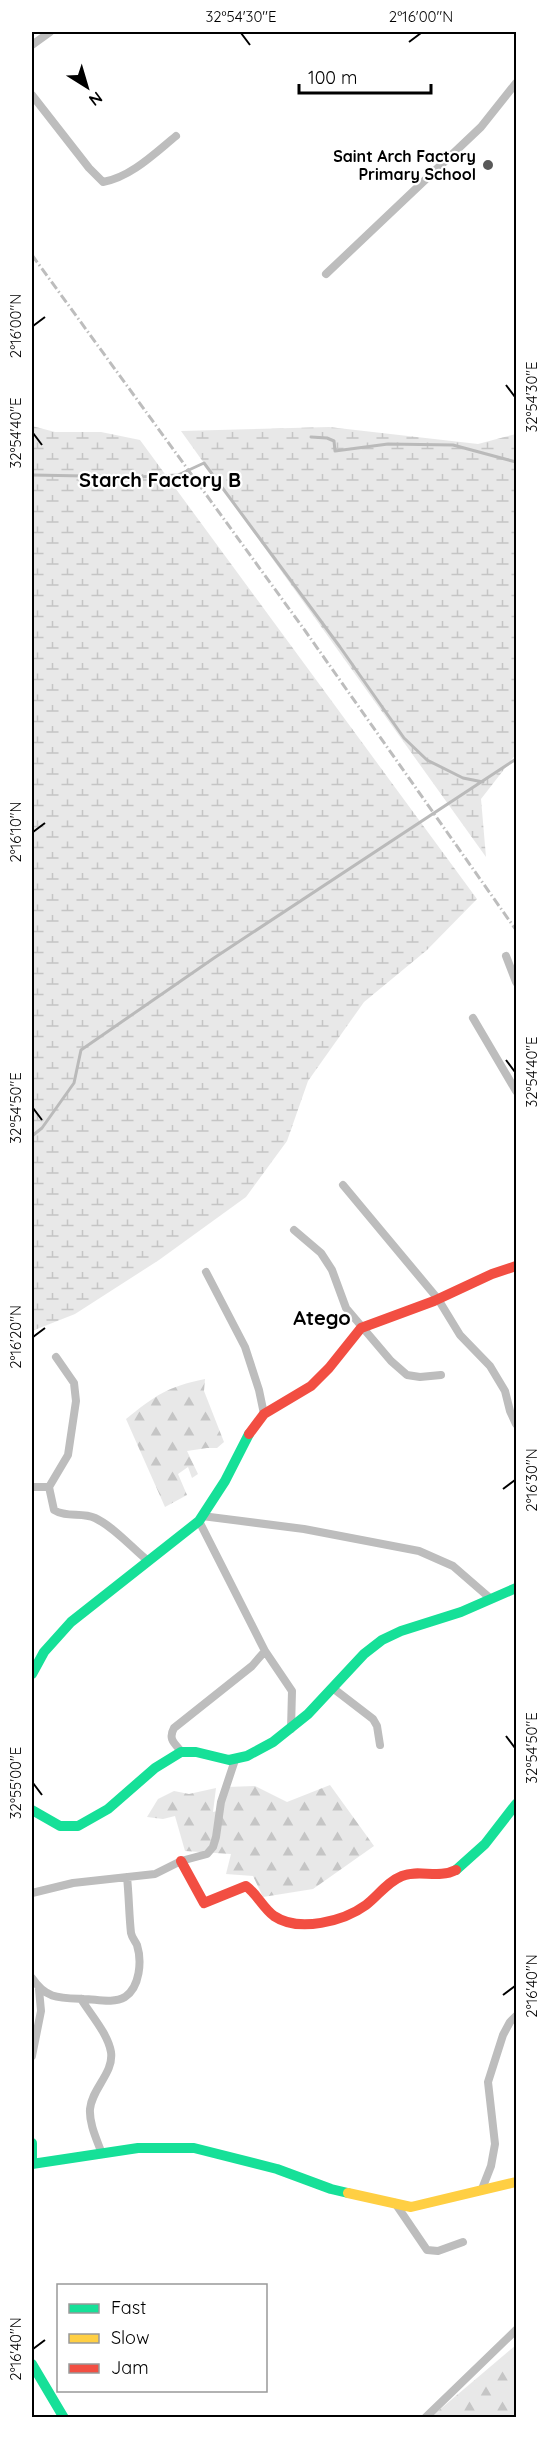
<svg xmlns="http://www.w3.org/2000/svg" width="548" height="2449" font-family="Quicksand,sans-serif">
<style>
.forest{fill:url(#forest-firs)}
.wetland{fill:url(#wetland-marsh)}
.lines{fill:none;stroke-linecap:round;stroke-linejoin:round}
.stream{stroke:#bababa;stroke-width:3}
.street{stroke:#bdbdbd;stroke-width:8}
.fast{stroke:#16e098;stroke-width:10}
.slow{stroke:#ffcf43;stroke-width:10}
.jam{stroke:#f24e42;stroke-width:10}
.rail{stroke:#bdbdbd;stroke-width:3;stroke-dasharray:9 3 1.5 3;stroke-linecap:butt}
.ticks{fill:none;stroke:#000;stroke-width:2}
.poi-dot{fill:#595959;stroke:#fff;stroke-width:2}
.labels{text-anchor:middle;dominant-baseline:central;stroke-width:4.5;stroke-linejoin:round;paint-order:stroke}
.poi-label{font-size:16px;font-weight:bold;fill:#000;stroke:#fff;text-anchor:end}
.quarter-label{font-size:20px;font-weight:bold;fill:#000;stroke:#fff}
.neatline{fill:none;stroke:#000;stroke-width:2}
.ticks-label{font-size:15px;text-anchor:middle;fill:#000}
</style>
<defs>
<pattern id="forest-firs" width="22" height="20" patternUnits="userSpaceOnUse" patternTransform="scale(1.5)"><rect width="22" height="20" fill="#e8e8e8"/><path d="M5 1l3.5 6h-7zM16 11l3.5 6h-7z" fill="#c5c5c5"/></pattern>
<pattern id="wetland-marsh" width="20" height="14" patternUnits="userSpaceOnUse" patternTransform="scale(1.5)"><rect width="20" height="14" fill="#e8e8e8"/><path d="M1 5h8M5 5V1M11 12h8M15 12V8" fill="none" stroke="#c5c5c5"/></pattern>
</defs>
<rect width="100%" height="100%" fill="#fff"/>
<path class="forest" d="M205,1379L204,1391L224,1442L217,1448H207L187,1451L198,1474L192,1478L188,1467L178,1474L187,1495L165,1507L126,1419C156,1395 167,1387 205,1379Z
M330,1785L374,1846L313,1889L263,1897L253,1876L226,1874L231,1854L185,1851L175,1816L163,1819L147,1817L158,1799L174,1791L189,1794L216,1788L213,1812L222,1810L227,1787L255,1786L287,1802Z
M516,2345V2417H431Z"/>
<path class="wetland" d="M32,426L55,432H101L140,440L477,899L427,950L364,1002L308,1081L287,1141L246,1197L159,1260L75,1314L32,1331Z
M329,427L478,444L516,434V754L481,799L486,857L181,431Z"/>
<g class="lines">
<path class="stream" d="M311,437L327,438L334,441L335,451L388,444L453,445L516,462
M32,475L138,477L178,475L204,463L340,647L404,738L427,760L463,778L483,782
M32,1136L42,1128L74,1083L81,1050L214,958L516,759"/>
<path class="street" d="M32,45L50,32
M32,95L89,168L103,182C131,177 155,153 176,136
M326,274L481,127L516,83
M506,956L516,982
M473,1018L516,1091
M343,1185L438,1299L460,1335L490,1366L505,1391L510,1411L516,1424
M294,1230L321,1253L332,1270L346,1308L391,1361L407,1375L420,1377L441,1375
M206,1272L245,1347L259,1390L264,1414
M56,1357L74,1383L76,1401L68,1455L49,1487L54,1510C66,1518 82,1512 95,1518C114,1527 131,1547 147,1560
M32,1487H49
M202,1516L304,1529L419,1551L453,1566L491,1599
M265,1651L292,1691L291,1729
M334,1689L373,1719L377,1726L380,1745
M181,1751C174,1743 168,1739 174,1728L252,1666L265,1651L199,1521
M32,1893L73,1883L155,1874L181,1861L207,1854L213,1847L216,1837L221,1802L235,1760
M32,1978C46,1999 59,1998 84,1999C96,1999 113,2004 125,1997C140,1987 142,1961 137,1945C135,1941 132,1938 131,1933C129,1915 129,1896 127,1877
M81,1999C91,2015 108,2034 111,2052C114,2073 92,2088 90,2109C89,2124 97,2140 102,2154
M32,2056L41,2011L39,1989
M482,2189L491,2166L495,2144L488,2082L503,2035L510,2022L516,2016
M395,2203L427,2250L438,2251L463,2242
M425,2418L516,2330"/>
<path class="fast" d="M32,1674L44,1652L71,1622L199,1521L225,1481L249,1434
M32,1810L60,1826H78L108,1809L155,1768L181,1752H196L229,1760L247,1756L273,1742L308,1714L364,1654L382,1640L401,1631L461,1612L516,1588
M456,1870L485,1844L516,1804
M32,2143V2164L138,2148H194L277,2169L331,2189L348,2193
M32,2364L64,2418"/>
<path class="slow" d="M348,2193L411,2207L516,2182"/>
<path class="jam" d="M249,1434L264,1414L311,1386L329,1368L361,1328L434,1301L492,1274L516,1266
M181,1861L204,1903L246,1886C257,1894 263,1908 274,1916C299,1933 344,1921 366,1905C378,1896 387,1882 402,1876C419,1869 438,1879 456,1870"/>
<path class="rail" d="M32,255L306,632L516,930"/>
</g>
<path class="ticks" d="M241,33L250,45M409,42L421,33M33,326L45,317M506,385L515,397M33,433L42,445M33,832L45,823M506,1060L515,1072M33,1108L42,1120M33,1337L45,1328M503,1489L515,1480M506,1736L515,1748M33,1783L42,1795M503,1995L515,1986M33,2349L45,2340"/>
<circle class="poi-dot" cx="488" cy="165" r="6"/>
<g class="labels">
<g class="poi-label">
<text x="476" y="156">Saint Arch Factory<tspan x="476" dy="18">Primary School</tspan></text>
</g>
<g class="quarter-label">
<text x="160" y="479">Starch Factory B</text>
<text x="322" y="1317">Atego</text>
</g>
</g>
<rect width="548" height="2449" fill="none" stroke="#ffffff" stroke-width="66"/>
<rect x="57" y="2284" width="210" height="108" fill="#ffffff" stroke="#999999" stroke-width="1.5"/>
<rect x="69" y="2304" width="30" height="9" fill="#16e098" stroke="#999999" stroke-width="1.5"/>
<text x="111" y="2314" font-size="18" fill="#000000">Fast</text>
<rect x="69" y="2334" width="30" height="9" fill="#ffcf43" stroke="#999999" stroke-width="1.5"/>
<text x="111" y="2344" font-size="18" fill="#000000">Slow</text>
<rect x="69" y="2364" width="30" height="9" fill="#f24e42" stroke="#999999" stroke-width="1.5"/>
<text x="111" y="2374" font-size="18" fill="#000000">Jam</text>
<g transform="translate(87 87) rotate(143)" stroke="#ffffff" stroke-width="4.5" paint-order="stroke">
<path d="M0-4.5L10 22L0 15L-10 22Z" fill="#000000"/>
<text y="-9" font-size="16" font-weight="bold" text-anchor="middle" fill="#000000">N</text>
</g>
<path d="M299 84v9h132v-9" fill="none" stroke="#000000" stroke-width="3"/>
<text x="308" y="84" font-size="18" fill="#000000" stroke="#ffffff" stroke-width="4.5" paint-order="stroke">100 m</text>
<rect x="33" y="33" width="482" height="2383" class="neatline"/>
<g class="ticks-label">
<text x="241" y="22">32°54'30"E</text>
<text x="421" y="22">2°16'00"N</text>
<text transform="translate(16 326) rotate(-90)" y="5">2°16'00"N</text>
<text transform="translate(532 397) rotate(-90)" y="5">32°54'30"E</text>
<text transform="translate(16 433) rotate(-90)" y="5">32°54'40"E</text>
<text transform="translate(16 832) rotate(-90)" y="5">2°16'10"N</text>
<text transform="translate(532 1072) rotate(-90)" y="5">32°54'40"E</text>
<text transform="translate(16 1108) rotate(-90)" y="5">32°54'50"E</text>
<text transform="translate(16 1337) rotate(-90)" y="5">2°16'20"N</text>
<text transform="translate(532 1480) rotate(-90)" y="5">2°16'30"N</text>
<text transform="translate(532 1748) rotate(-90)" y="5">32°54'50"E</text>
<text transform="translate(16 1783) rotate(-90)" y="5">32°55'00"E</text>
<text transform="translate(532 1986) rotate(-90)" y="5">2°16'40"N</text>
<text transform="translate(16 2349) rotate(-90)" y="5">2°16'40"N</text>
</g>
</svg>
